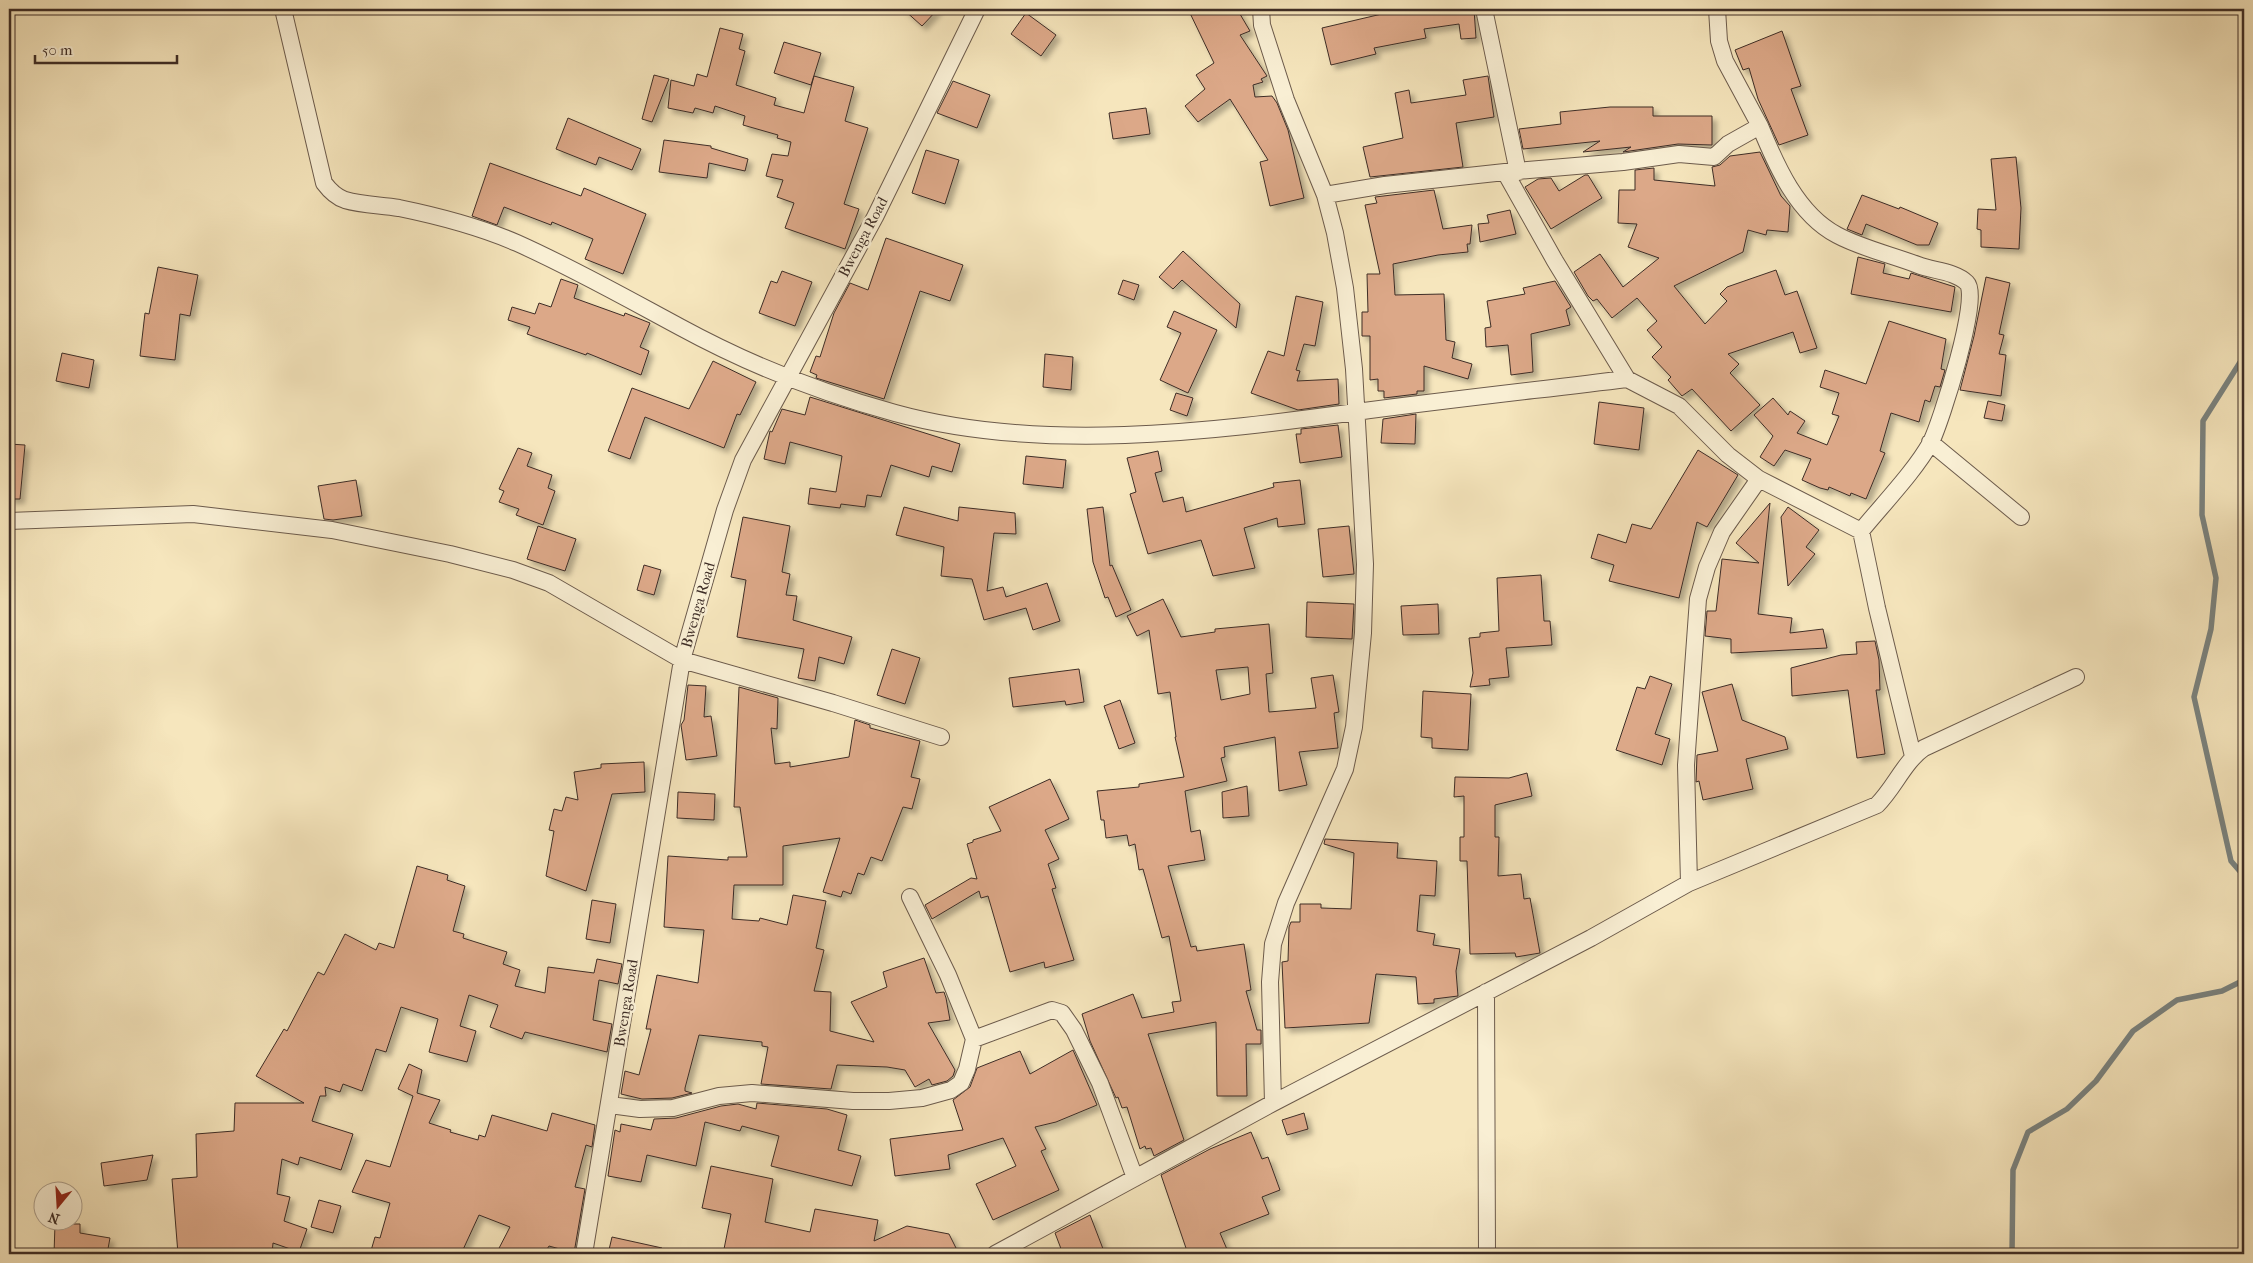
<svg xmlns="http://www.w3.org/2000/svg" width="2253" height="1263" font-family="'IM FELL French Canon',serif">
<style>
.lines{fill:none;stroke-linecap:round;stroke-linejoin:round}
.stream{stroke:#7a8380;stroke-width:5.5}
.building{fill:#dca888;stroke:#3e2d26;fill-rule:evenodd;filter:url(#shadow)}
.street-casing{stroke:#6c5b4c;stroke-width:18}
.street{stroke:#f9efd4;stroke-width:16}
.labels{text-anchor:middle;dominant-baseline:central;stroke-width:5;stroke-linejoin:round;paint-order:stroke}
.street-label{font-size:15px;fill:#3e2d26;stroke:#f9efd4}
</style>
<defs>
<filter id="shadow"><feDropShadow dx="4.5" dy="4.5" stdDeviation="2.5" flood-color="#0004"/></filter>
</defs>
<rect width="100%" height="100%" fill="#f6e6bd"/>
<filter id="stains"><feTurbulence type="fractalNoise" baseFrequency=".004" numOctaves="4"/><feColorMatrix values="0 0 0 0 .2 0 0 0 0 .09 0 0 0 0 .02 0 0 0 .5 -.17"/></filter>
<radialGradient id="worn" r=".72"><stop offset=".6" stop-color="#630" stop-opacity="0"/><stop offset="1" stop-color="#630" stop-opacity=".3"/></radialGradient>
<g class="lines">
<path class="stream" d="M2244,356L2203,421L2202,515L2216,578L2211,629L2194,697L2231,861L2244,876
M2244,1164V1231
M2012,1254L2013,1170L2028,1132L2067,1109L2096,1081L2133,1031L2177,1000L2222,991L2244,980"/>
</g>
<path class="building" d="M903,9H938L922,26Z
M1188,9H1237L1250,31L1240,35L1267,76L1261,79L1263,82L1253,85L1255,97L1272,96L1277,103L1288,130L1304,198L1270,206L1260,162L1268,160L1230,99L1198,122L1185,106L1205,89L1196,75L1214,63Z
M1403,9H1474L1476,38L1461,39L1459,24L1424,29L1426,38L1374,48L1376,54L1331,65L1322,28Z
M1026,13L1056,35L1041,56L1011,34Z
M720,28L743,34L739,49L745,51L736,85L776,98L774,105L804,113L814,76L854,87L845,121L868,128L844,204L859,209L845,249L785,228L794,203L777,197L783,180L766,176L772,154L788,156L791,142L777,138L778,135L743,125L745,116L715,106L713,113L695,108L693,113L668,108L671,80L694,86L697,74L707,77Z
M1782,31L1801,86L1791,89L1808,135L1779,145L1758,99L1749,68L1743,70L1735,50Z
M784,42L821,53L811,85L774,73Z
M654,75L669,79L652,122L642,119Z
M1488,76L1494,117L1456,123L1463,167L1370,177L1363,147L1403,138L1395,93L1409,90L1411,103L1466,95L1463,80Z
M953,81L990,95L977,128L937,113Z
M1610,107H1653V116H1712V145L1678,144L1623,152L1631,147L1583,152L1600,141L1523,149L1519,129L1561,124L1560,112Z
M1146,108L1150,134L1113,139L1109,113Z
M568,118L641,149L632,170L599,157L596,165L556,149Z
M664,140L711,146V148L748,159L745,171L709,163L707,178L659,172Z
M926,150L959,160L945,204L912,193Z
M1760,152L1781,196L1790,206L1788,232L1767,230L1766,235L1748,230L1743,252L1674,286L1705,324L1727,301L1720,294L1727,287L1776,270L1785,295L1797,291L1817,348L1800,353L1793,332L1728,354L1739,364L1730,373L1760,405L1731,431L1692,389L1682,396L1668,380L1671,377L1652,357L1662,347L1647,330L1657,321L1637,298L1612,318L1597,299L1593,301L1588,296L1574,272L1600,254L1623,287L1659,258L1628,247L1637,224L1618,223L1619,190H1635V170L1654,168V180L1715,186L1712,167L1720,165L1730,156Z
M2016,157L2021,208L2019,249L1981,247V230L1977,229L1978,209L1996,210L1991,159Z
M490,163L581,196L584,188L646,214L623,274L585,259L593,239L552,222L551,225L504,207L497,225L472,216Z
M1585,175H1588L1602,198L1551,229L1525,187L1538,179L1551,178L1559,191Z
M1434,190L1443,229L1472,225L1470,244H1467L1468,252L1438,255L1393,264L1395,295L1444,294L1446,340L1455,342L1452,358L1472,364L1468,379L1424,366V391H1417V394L1384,398V391H1378V379L1370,380V336H1362V312H1368L1367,274H1380L1365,205L1377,203L1375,197Z
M1862,195L1899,209L1900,207L1938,223L1929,245H1917L1866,224L1862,235L1847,229Z
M1510,210L1516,234L1480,242L1478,224L1489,223L1487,215Z
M886,238L963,265L950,301L920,291L884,399L816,378L817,375L810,372L816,356L820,357L834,313L850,283L868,290Z
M1183,251L1240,304L1236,328L1182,280L1173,289L1159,277Z
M1858,257L1885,264L1883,273L1909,279L1911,273L1955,287L1951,312L1851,294Z
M158,267L198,275L190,316L180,314L175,360L140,356L145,313L149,314Z
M782,271L812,282L795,326L759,313L771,281L777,283Z
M1986,277L2010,283L1999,334L2004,335L1999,354L2006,355L2001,396L1960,390L1974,336Z
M561,279L578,285L574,298L624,316L625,313L650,323L640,347L649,351L641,375L587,353L586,355L527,334L530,327L508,320L512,307L535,314L539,303L551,307Z
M1123,280L1139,285L1134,300L1118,294Z
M1555,281L1571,307L1566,310L1570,325L1531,334L1533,372L1511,375L1508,345L1486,347L1485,328L1491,327L1487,301L1525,294L1523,288Z
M1296,296L1323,302L1315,346L1304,344L1296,370L1300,371L1297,381L1338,379L1339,404L1298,410L1251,393L1268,351L1284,356Z
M1174,311L1217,330L1188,393L1160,380L1181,333L1167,327Z
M1889,321L1946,339L1941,369L1945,370L1940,387L1935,386L1930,402L1925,400L1919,422L1891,413L1880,451L1885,453L1866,499L1851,493L1850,496L1829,487L1828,490L1820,488L1802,480L1811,459L1785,450L1774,466L1760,457L1773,436L1754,415L1773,398L1788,415L1790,411L1805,421L1797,433L1827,445L1839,416L1832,414L1839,393L1820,387L1825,370L1866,384Z
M62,353L94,360L89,388L56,381Z
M1045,354L1073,357L1071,390L1043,387Z
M713,361L756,382L740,415L737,414L724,448L645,417L630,459L608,451L632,388L689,409Z
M1176,393L1193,398L1187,416L1170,410Z
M810,397L960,444L952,472L932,466L929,477L891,465L881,497L867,495L865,507L841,504L840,508L808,504L810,488L836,492L842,456L790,442L785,464L764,459L770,431L772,432L782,409L805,415Z
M1988,401L2005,405L2002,421L1984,418Z
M1599,402L1644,408L1639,450L1594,444Z
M1416,414L1415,444L1381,443L1383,419Z
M1338,425L1342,457L1300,463L1296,434H1301V429Z
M9,444L25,445L20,499H9Z
M518,448L532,453L527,466L552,475L548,488L555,491L543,525L516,515L519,509L499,502L504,491L499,489Z
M1698,450L1738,475L1707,527L1697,522L1679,598L1609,581L1614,565L1591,558L1598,534L1626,543L1632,524L1651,529Z
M1158,451L1162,471L1155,473L1163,502L1183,497L1186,512L1274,487L1273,483L1300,480L1305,524L1278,527L1277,518L1244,528L1255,568L1213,576L1201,540L1148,554L1130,494L1136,492L1127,458Z
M1026,456L1066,460L1063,488L1023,484Z
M356,480L362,516L333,520L324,519L318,486Z
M1770,503L1758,614L1792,618L1790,633L1823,629L1827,648L1731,653V639L1705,636L1707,611H1716L1722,559L1759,563L1736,543Z
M904,507L958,521L959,507L1015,513L1016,534L994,533L987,591L1003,587L1006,597L1047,583L1060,621L1033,630L1026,608L984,620L972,579L941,576L944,547L896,535Z
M1103,507L1110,566L1112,565L1131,610L1116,617L1108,597L1105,598L1093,562L1087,509Z
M1788,507L1819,530L1806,547L1815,554L1788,586L1781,517Z
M743,517L790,526L782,572L790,574L786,595L797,596L793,620L852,637L844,664L819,657L815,681L798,678L804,649L737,637L746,580L731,577Z
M538,526L576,539L565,571L527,559Z
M1349,526L1354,574L1323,577L1318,529Z
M644,565L661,570L654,595L637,590Z
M1541,575L1544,621H1550L1552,645L1506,648L1509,677L1489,679L1490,685L1470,687L1473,673L1469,638L1480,637V633L1499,631L1497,578Z
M1163,599L1181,637L1215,632V629L1269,624L1273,673L1266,674L1269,712L1316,708L1311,678L1333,675L1339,712L1334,713L1338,748L1299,752L1307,785L1279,791L1275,737L1224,747L1225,757L1221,758L1227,781L1185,791L1191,832L1200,830L1205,860L1168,866L1191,947L1196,946L1197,951L1244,944L1251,990L1246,991L1257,1030H1261V1044H1246L1247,1096H1217L1216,1022L1148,1034L1184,1140L1154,1156L1151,1148L1146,1149L1145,1146L1140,1149L1127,1107L1122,1108L1118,1097L1116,1098L1090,1041L1082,1014L1133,994L1142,1018L1174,1012L1172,1002L1181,1001L1169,936L1162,938L1143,869L1139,870L1135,844L1129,846L1127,835L1106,838L1104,820H1101L1097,791L1139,787V784L1184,777L1175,737H1176L1170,692L1158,694L1149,630L1137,636L1127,616ZM1248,667L1250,694L1221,700L1216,670Z
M1307,602L1354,604L1352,639L1306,637Z
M1438,604L1439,634L1403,635L1401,606Z
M1875,641L1879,660L1880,690H1876L1885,754L1857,758L1848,690L1792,696L1791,668L1841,655L1857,654L1856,642Z
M892,649L920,658L905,704L877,695Z
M1079,669L1084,702L1066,705L1065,701L1013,707L1009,678Z
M1650,676L1672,684L1655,734L1670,739L1662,765L1616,750L1637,687L1645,689Z
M1732,684L1742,720L1785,737L1788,749L1746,759L1753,789L1703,800L1699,781L1696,782L1697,755L1718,751L1702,692Z
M688,685L706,686L704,717L711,716L717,756L686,760L681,725L684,720Z
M739,687L778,698L777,729L771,728L775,764L790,762V767L849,757L855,720L870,725V728L920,741L911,777L920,779L912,809L903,807L882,861L871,857L864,875L858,873L851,894L843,891L841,897L823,892L840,838L783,846V885H734L732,919L759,921L760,918L787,925L793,895L826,901L816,948L824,950L814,991L831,992L830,1031L874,1042L851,1002L887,987L883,972L924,958L936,993L944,992L946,998L950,1020L928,1023L955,1070L953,1076L947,1081L932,1085L929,1079L915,1087L905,1070L887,1067L837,1065L831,1089L761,1084L768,1047L762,1046V1042L699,1035L685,1088V1091L692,1093L672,1098L642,1099L621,1094L625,1071L639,1075L651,1029H646L657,975L698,983L704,930L664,927L668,856L728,860V857H747L740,807H734Z
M1423,691L1471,694L1468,750L1432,748V738L1421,737Z
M1120,700L1135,743L1119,749L1104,706Z
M644,762L645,792L612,794L586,891L546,876L554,831L549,830L554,809L562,811L566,797L578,800L574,772L601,768V764Z
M1527,773L1532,796L1495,805V837H1499L1498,876L1521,874L1524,899L1530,898L1540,953L1516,957L1515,953L1470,954L1467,861H1460V837H1464V796L1454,797L1455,777L1509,778Z
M1050,779L1069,819L1045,830L1059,859L1048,864L1056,888L1052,889L1074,960L1045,968L1044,962L1010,972L988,896L981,898L979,891L932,919L925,905L971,878L977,879L967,844L973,842V840L1001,831L989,807Z
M1247,786L1249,816L1223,818L1222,792Z
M678,792L715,794L714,820L677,818Z
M1325,839L1398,843L1397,858L1437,861L1435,896L1420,895L1417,931L1435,934L1433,945L1460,949L1456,971L1458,996L1434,999V1003L1418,1004L1416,977L1376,974L1369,1023L1285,1028L1282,962L1288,961L1289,927L1291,922H1300V904H1321V908L1351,909L1354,853L1324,844Z
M417,866L448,875L447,880L465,886L453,931L464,934L463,938L507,952L503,964L520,970L515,986L545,993L548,967L594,973L597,959L622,964L618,984L599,980L593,1020L612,1024L607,1052L525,1032L522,1039L490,1027L498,1005L469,995L460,1026L476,1031L467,1062L429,1052L438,1019L401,1007L386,1052L376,1049L362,1091L343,1084L340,1092L325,1087L326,1096H320L312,1121L353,1134L341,1170L300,1157L298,1165L282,1159L277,1194L290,1197L284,1221L307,1229L299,1252L273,1243L272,1254H178L172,1179L197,1177L196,1134L234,1131L235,1103H304L256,1076L284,1029L287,1031L318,972L324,975L345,934L376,950L379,943L394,948Z
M592,900L616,904L610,943L586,939Z
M1073,1050L1097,1105L1056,1122L1035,1127L1046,1149L1041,1151L1059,1190L993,1220L976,1184L1016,1166L1003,1138L948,1155L950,1169L895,1176L890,1139L963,1130L953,1100L970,1087L977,1068L1020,1051L1030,1074Z
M409,1064L422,1070L417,1093L440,1100L429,1123L451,1130L450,1132L478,1140L479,1135L485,1137L492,1115L547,1131L552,1113L595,1125L592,1147L586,1145L575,1187L585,1189L574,1253L549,1246L544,1254H496L510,1227L479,1215L461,1254H370L375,1237L380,1238L390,1203L352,1192L366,1160L390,1167L413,1096L398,1089Z
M757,1103L827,1109L847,1115L838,1150L861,1156L852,1186L771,1166L779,1136L742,1126L740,1131L705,1122L696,1166L647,1155L641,1182L608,1176L615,1130L620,1132L621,1124L651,1130L654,1119L676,1118L721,1106L738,1104L756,1109Z
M1304,1113L1308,1129L1287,1135L1282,1120Z
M1251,1132L1262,1159L1268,1157L1280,1190L1262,1197L1269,1214L1220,1233L1229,1254H1188L1161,1175L1210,1149Z
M153,1155L147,1180L104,1186L101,1163Z
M711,1166L773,1179L765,1222L810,1232L815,1209L878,1220L874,1241L907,1226L949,1234L959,1254H934L932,1249L919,1254H723L731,1214L702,1208Z
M319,1200L341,1206L333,1233L311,1227Z
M1090,1215L1105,1254H1063L1055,1233Z
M55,1224H80V1233L110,1238L107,1254H54Z
M612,1237L662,1248L661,1254H608Z"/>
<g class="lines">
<g class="street-casing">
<path id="street" d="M283,9L324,183C330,191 336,197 345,200C362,205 381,205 399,208C438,216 480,227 517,243C573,268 626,298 680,327C748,364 821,393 895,413C1040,453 1209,432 1356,412C1446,400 1537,390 1627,379L1555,261L1505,172L1385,185L1325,195
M1261,9L1262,25L1286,100L1325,195L1335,233L1345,288L1354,369L1365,564L1363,633L1354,727L1345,769L1286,903L1273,944L1270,982L1273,1103
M1484,9L1518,172
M1717,9L1719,41L1725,61L1760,126
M1505,172L1623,162L1679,154L1714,157L1728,144L1760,126C1776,165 1797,214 1837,235C1861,248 1892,255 1918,265C1933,271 1955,271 1967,283C1981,296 1941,422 1931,442C1915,471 1883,504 1861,531
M1627,379L1679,406L1728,455L1759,479L1861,531L1877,608L1913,756
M1930,442L2021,517
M9,521L193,514L332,530L450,554L513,570L549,583L682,660L833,703L941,737
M1689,883L1686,765L1698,599L1707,567L1722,532L1759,479
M1486,992L1487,1254
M974,1039L1052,1010L1062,1013L1074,1030L1100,1083L1135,1178
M610,1105L640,1109L673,1108L719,1096L752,1093L853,1101H889L922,1098L951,1090L961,1083L967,1069L974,1039L948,975L910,897
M584,1254L682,660L725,510L743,460L875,217L977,9
M995,1254L1273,1103L1591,938L1689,883L1877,805C1895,787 1904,762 1924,748L2076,677"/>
</g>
<use href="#street" class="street"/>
</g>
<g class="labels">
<g class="street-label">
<text transform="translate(863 237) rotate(-62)">Bwenga Road</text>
<text transform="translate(698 605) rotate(-74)">Bwenga Road</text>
<text transform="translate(626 1003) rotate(-81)">Bwenga Road</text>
</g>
</g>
<rect width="2253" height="1263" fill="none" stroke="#f6e6bd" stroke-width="30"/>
<rect x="10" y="10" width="2233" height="1243" fill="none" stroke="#3e2d26" stroke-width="2.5"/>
<rect x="15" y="15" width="2223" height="1233" fill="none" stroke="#3e2d26"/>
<g transform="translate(58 1206) rotate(198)"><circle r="24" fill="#f9efd4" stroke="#aea18e"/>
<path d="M0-4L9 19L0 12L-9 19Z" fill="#8f2418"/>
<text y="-8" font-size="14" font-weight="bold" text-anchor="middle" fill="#3e2d26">N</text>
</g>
<path d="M35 55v8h142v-8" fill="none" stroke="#3e2d26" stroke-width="2.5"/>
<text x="42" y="55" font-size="15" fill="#3e2d26" stroke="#f9efd4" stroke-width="4" paint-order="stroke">50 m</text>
<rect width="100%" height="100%" filter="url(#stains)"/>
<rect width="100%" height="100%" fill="url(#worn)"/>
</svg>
